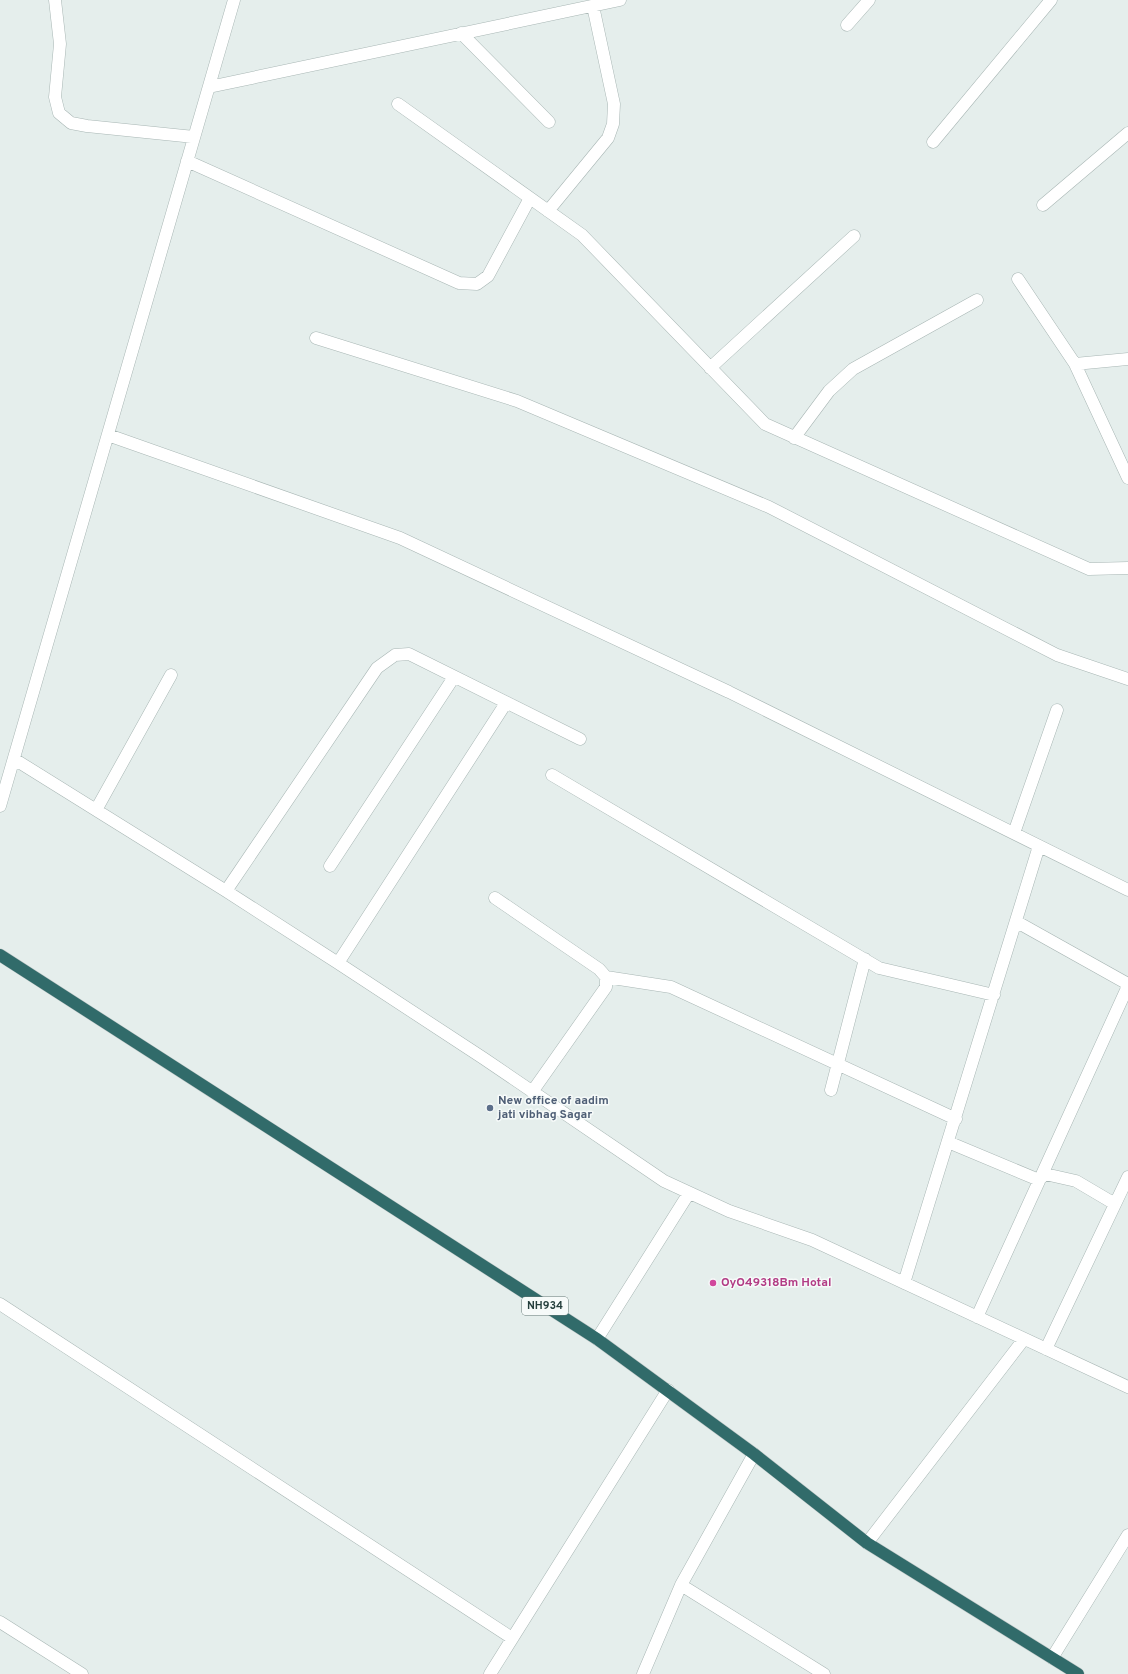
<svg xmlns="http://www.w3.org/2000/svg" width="1128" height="1674" font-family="Overpass,sans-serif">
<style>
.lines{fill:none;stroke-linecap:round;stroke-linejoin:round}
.minor-casing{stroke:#a8b6b4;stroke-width:13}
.highway-casing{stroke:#c2c9c9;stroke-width:13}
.minor{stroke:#fff;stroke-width:12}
.highway{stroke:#316b6a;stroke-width:12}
.service-dot{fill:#5c6f8a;stroke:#f6faf9;stroke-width:1.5}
.hotel-dot{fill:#d1479c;stroke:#f6faf9;stroke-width:1.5}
.labels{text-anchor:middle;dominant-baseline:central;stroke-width:3;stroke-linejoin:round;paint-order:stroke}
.shield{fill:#f6faf9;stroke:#647775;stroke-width:1}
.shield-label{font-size:11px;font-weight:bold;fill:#253f3d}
.service-label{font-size:12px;font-weight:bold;fill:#4e5e75;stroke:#f6faf9;text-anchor:start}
.hotel-label{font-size:12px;font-weight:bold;fill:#b23c85;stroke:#f6faf9;text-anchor:start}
</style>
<rect width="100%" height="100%" fill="#e5eeec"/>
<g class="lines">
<g class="minor-casing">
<path id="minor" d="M55,0L60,44L55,97L59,113L71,123L87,126L194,137
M847,25L869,0
M461,33L549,122
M209,87L620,0
M398,104L582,235L765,424L1089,569L1128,568
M933,142L1051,0
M187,161L459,283L477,284L488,276L530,198
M1043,205L1128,133
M548,211L608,138L613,124L614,104L593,6
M1018,279L1075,364L1128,478
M316,338L517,401L769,507L1057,655L1128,679
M1075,364L1128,359
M710,368L854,236
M108,435L400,538L729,692L1128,890
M794,438L829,391L853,369L977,300
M14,759L226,891L338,963L483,1058L664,1181L729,1211L812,1240L1128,1387
M552,775L879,968L994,995
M0,806L234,0
M96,810L171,675
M1014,833L1057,710
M330,866L454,677
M226,891L377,668L395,655L409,654L580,739
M495,898L599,969L606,977V987L532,1092
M1017,922L1128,984
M338,963L506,703
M606,977L671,987L956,1119
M831,1090L865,959
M948,1142L1039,1180L1045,1174L1076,1181L1115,1204
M904,1283L1039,846
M0,1304L512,1638
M977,1317L1128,986
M597,1339L689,1193
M1046,1349L1128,1177
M867,1543L1024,1339
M681,1585L824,1674
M0,1622L82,1674
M1052,1658L1128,1535
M490,1674L668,1390
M643,1674L681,1585L754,1454"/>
</g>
<g class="highway-casing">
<path id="highway" d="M0,955L597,1339L754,1454L867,1543L1078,1674"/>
</g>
<use href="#minor" class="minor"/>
<use href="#highway" class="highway"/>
</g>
<circle class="service-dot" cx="490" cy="1108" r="4"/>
<circle class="hotel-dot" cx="713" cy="1283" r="4"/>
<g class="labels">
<rect class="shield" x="522" y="1297" width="46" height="18" rx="3"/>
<g class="shield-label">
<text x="545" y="1306">NH934</text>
</g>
<g class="service-label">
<text x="498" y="1101">New office of aadim<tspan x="498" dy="14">jati vibhag Sagar</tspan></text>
</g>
<g class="hotel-label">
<text x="721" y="1283">OyO49318Bm Hotal</text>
</g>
</g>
</svg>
